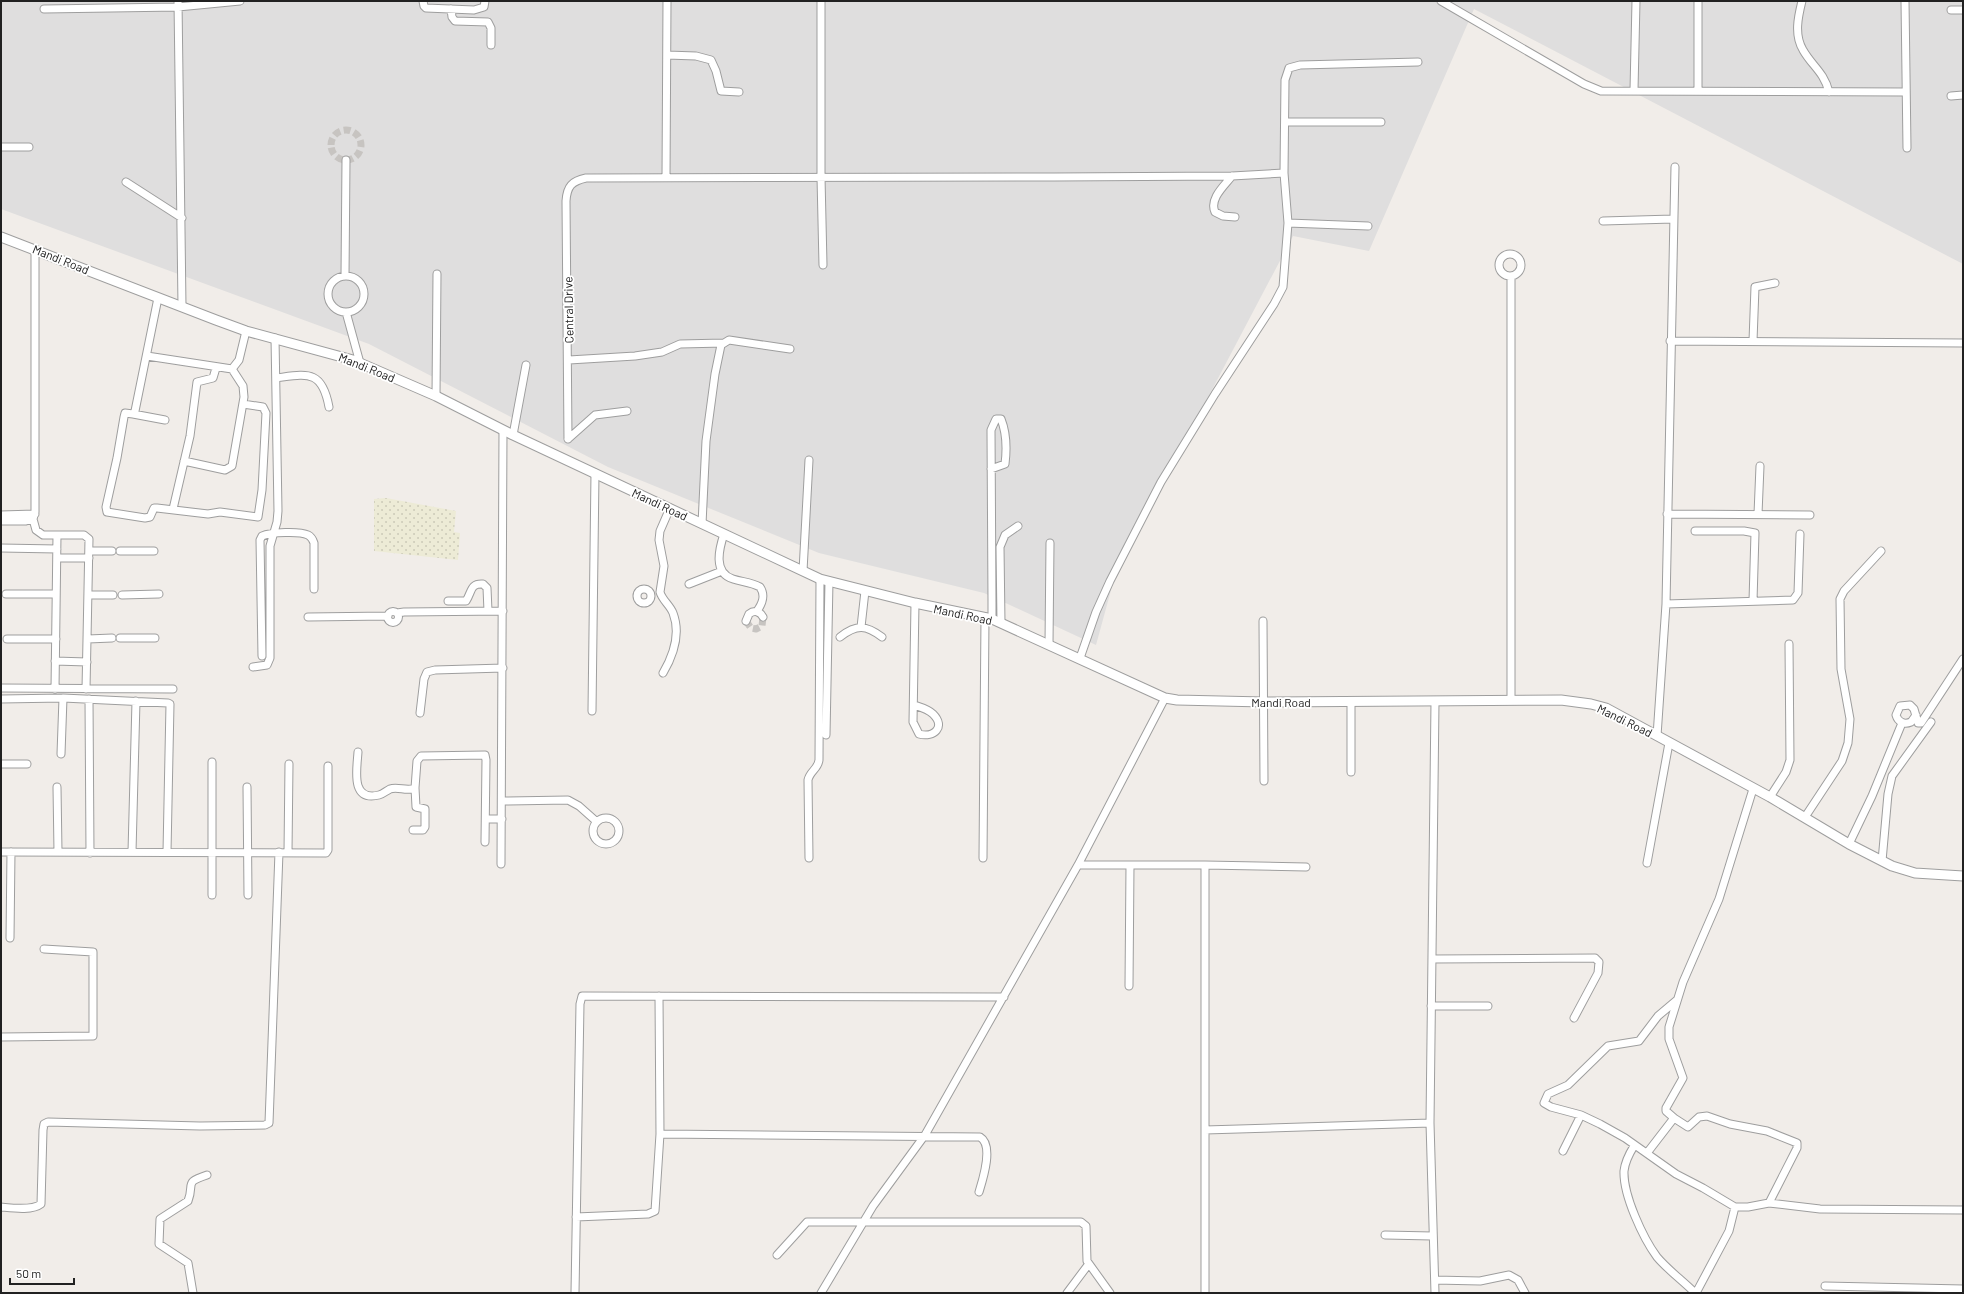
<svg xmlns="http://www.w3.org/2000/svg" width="1964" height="1294" font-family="Barlow,sans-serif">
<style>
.residential{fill:#dfdede}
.farmland{fill:url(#farmland-dots)}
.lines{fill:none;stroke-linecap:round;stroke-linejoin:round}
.minor-tunnel{stroke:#c7c4c1;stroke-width:7;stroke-dasharray:7 3.5;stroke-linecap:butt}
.minor-casing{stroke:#9e9e9e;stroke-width:9}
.tertiary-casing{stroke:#9e9e9e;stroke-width:11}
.minor{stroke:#fff;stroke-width:7}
.tertiary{stroke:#fff;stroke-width:9}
.labels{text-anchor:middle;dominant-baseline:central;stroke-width:3.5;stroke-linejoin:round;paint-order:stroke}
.street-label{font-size:12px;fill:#212121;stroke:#fff}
</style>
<defs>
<pattern id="farmland-dots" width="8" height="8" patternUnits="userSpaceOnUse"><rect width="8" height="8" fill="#edebd6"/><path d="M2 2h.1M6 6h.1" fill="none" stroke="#cbc9b7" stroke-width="1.8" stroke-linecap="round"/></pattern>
</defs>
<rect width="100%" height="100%" fill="#f1ede9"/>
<path class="residential" d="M1,1H1963V264L1474,9L1369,251L1293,236L1116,572L1096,645L984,593L819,553L608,467L369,344L1,209Z"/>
<path class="farmland" d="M386,498L456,511L454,532L460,533L458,560L374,551V499Z"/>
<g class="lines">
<path class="minor-tunnel" d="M331 145a15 15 0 1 1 30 0a15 15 0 1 1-30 0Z
M746,621L751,628L756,629L762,626L763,617"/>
<g class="minor-casing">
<path id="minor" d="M178,1L182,306
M423,1L424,6L426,8L474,10L484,7L485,1
M821,1V177L823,265
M1441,1L1584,84L1601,91L1906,92
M1698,1V91
M1802,1C1798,17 1794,35 1803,50C1812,66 1824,72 1829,92
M1905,1L1907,148
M44,9L178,7L240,1
M451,9L452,17L455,21L488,22L491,28V45
M1951,10H1963
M667,55L696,56L711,60L716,71L721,91L739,92
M1634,90L1636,1
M1951,96L1963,95
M1285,122H1381
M1,147H29
M1232,176C1224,186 1209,199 1215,212L1223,216L1235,217
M666,178L667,1
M126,182L182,218
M1603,221L1673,219
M1288,223L1368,226
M35,249V512L33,519L36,530L43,535H84L89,539L86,689
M1499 265a11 11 0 1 1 22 0a11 11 0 1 1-22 0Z
M345,276L346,160
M328 294a18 18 0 1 1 36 0a18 18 0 1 1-36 0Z
M158,298L135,411L133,414L125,413L124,417L117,458L106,507L107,512L145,518L150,517L154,508H157L208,514L220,512L258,517L262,490L266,413L263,407L243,404
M346,312L360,363
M1670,341L1963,343
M1753,341L1755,287L1775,283
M147,356L232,369L239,360L246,331
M569,360L635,356L662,352L680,344L724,343
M276,378C307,374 322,369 329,407
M436,396L437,274
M133,414L165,420
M513,435L526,365
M568,439L566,201C567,186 572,181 586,178L1054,177L1232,176L1284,173
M568,439L595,415L627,411
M184,461L225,470L232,466L244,397L243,386L232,369
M991,469L1005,464C1007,448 1007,434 1001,419H996L991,430L992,602V619
M173,509L190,436L197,382L213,378L216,368
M1667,514L1810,515
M1758,514L1760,466
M1,515L35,514
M1,521H26L33,519
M702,524L706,441L715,374L721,345L729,340L790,349
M1695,531H1744L1755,533L1753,601
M724,534C719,549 713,573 733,579C742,582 751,582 760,587C766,596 762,604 757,611
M1,548L57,549
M90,551H112
M120,551H154
M57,558H89
M803,571L809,460
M689,584L722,571
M637 596a7 7 0 1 1 14 0a7 7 0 1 1-14 0Z
M6,594H56
M89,595H113
M122,595L159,594
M448,601H466C472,592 470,583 483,584L487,588L488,611
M1666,604L1793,600L1798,593L1800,534
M387.5 617a5.5 5.5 0 1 1 11 0a5.5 5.5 0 1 1-11 0Z
M397,613L404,612L503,611
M308,617L388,616
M746,621L749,614C754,610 760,611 763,617
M1263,621L1264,781
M1001,623L1000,547L1005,535L1018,526
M861,627L865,591
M840,637C857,624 866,625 882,637
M120,638H155
M7,639H56
M88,639L112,638
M1049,644L1050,543
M262,656L260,540L262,536C271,532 300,531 308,535C312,537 313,540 314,543V589
M1080,658L1096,612L1110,581L1161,482L1215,394L1274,304L1283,287L1288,223L1284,173L1285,80L1289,68L1300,65L1418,62
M55,661L87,662
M253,667L267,665L270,658V546L277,522L278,511L275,338
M663,673C673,656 681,634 673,613C670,605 662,600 660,592L664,566L659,540L660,531L670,508
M1,688L173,689
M55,689L57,535
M1,699L63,698L168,703L170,704L167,852
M89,699L90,853
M1511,700V276
M914,705C920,707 928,709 933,714C946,727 934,738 919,734L913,722L915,603
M592,711L595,473
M420,713L424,679L427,672L435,670L503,668
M1916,715L1911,722C1904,725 1898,722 1896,715L1900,706L1910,705L1914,709L1918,723H1921L1963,659
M826,735L829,581
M1657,736L1666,604L1675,167
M358,752C357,769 350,802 379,795C383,794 386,791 390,789C398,786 407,792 415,788L417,761L421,756L485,755L486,760L485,842
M61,754L63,698
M212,762V895
M1,764H27
M1351,772V702
M57,787L58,852
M247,787L248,895
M1770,797L1786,772L1790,760L1789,644
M502,801L568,800L579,806L597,822
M1805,817L1842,761L1848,743L1850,719L1841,669L1840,599L1844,591L1881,551
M593 831a13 13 0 1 1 26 0a13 13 0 1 1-26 0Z
M486,819H502
M413,830H423L425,827V809L416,807L415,788
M1849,844L1872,796L1902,723
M1,852L326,853L328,850V766
M132,852L136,701
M288,852L289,764
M809,858L808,780C810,771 818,769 819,760L820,579
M983,858L985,617
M1882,861L1888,794L1892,776L1931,722
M1647,863L1669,743
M501,864L503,430
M1078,865H1205V1293
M1205,865L1306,867
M10,938L11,852
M1432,959L1595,958L1599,962L1598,973L1574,1018
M1129,986L1130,865
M1677,1000L1658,1016L1639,1041L1608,1046L1568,1085L1548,1094L1544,1103L1551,1107L1581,1115L1600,1124L1625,1138L1676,1174L1703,1188L1735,1207H1748L1769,1203L1820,1209L1963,1210
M1431,1006H1488
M1,1037L93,1036V952L44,949
M1674,1118L1688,1127L1699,1117L1707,1116L1730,1124L1767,1131L1797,1143V1148L1769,1203
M1205,1130L1430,1123
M660,1134L980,1137C994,1145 983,1179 979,1192
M1634,1146C1629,1154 1625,1162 1624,1171C1623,1195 1643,1238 1657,1257C1668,1270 1683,1281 1695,1293
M1563,1151L1581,1115
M1647,1153L1674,1118L1666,1111V1108L1683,1078L1669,1039V1027L1683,982L1719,899L1753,789
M1,1207C12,1208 32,1211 41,1204L43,1130L44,1124L48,1122L200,1126L265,1125L269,1123L279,852
M576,1217L648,1214L655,1211L660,1134L659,996
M1385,1235L1432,1236
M777,1255L807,1222H1081L1086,1226L1087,1261L1110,1293
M1435,1280L1480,1281L1509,1275L1518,1280L1525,1293
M1825,1286L1963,1289
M193,1293L188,1263L159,1244L160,1219L188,1201C195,1183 183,1183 207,1175
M575,1293L580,1004L582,996L1004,997
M821,1293L873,1206L925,1135L1078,865L1165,698
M1067,1293L1088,1265
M1435,1293L1430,1123L1435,702
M1696,1293L1729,1231L1735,1207"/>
</g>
<g class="tertiary-casing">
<path id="tertiary" d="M1,237L216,320L246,331L353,360L436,396L513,435L820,579L915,603L992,619L1165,698L1177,700L1264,702L1561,700L1591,704L1606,708L1770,797L1849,844L1892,866L1915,873L1963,876"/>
</g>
<use href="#minor" class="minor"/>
<use href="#tertiary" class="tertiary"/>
</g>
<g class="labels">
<g class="street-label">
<text transform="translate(61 259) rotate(22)">Mandi Road</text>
<text transform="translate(568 310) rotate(-91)">Central Drive</text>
<text transform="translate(367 367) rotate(22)">Mandi Road</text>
<text transform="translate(660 504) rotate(25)">Mandi Road</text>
<text transform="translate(963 614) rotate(12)">Mandi Road</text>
<text x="1281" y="702">Mandi Road</text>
<text transform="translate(1625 720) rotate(26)">Mandi Road</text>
</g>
</g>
<rect width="1964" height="1294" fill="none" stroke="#212121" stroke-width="4"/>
<path d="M10 1278v6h64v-6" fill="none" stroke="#212121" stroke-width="2"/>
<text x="16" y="1278" font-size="12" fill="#212121" stroke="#ffffff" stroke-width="3" paint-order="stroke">50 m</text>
</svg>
